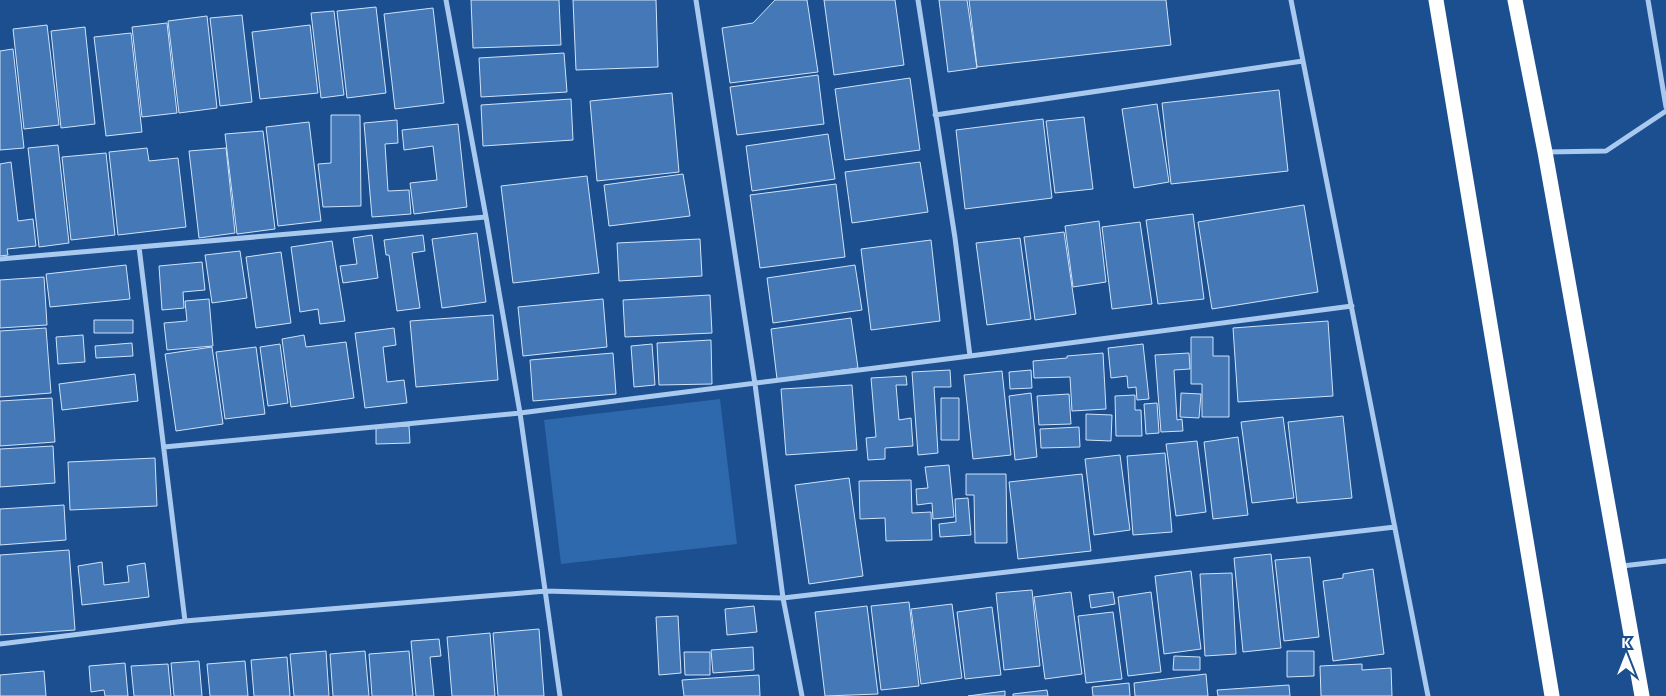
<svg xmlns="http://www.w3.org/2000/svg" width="1666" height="696" font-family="'Fira Sans',sans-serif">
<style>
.green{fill:#2e69ad}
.building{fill:#4478b7;stroke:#cfe3fa}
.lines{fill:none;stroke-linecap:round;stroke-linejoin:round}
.street{stroke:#a9c9ee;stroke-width:5}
.highway{stroke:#fff;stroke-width:15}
</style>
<rect width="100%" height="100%" fill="#1b4f8f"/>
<path class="green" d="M720,399L737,544L561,564L544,420Z"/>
<path class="building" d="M471,0H559L561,45L473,48Z
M573,0H656L658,67L576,70Z
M775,0H807L818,72L730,83L722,28L753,23Z
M824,0H895L904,65L834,75Z
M939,0H967L977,68L948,72Z
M969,0H1166L1171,45L977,67Z
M376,7L386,93L347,98L337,11Z
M433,8L444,103L395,109L384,14Z
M334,11L344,95L321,98L311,13Z
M242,15L252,102L220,106L210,18Z
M207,16L217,108L179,113L168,21Z
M167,23L177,113L142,117L132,27Z
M47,25L59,125L24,129L13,29Z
M310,25L318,93L260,99L252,32Z
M85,27L95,124L61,128L51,31Z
M131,33L142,132L106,136L94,37Z
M13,49L24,148L0,150V51Z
M564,53L567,92L481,97L479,58Z
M818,75L824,124L737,135L730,87Z
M910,78L920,150L845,160L835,89Z
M1279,90L1288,171L1171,184L1162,103Z
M672,93L679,172L597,181L590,101Z
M571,99L573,140L483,146L481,105Z
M1157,104L1169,182L1134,188L1122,109Z
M331,115H360L361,206L323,207L318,164L331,163Z
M1084,117L1093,189L1055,193L1046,121Z
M1043,119L1052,198L965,209L956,130Z
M397,120L398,143L385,144L388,191L409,190L411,214L372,217L364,123Z
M309,122L321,221L278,226L266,127Z
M458,124L467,207L414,214L410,183L437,180L433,146L404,150L402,130Z
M263,131L275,229L237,234L225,134Z
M828,134L835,179L752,191L746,146Z
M58,145L69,243L39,247L28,148Z
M147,148L149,161L178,158L186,227L118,235L109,152Z
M226,148L235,233L199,238L189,151Z
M106,153L115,235L71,240L62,157Z
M11,162L18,221L33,219L36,246L7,249L8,255L0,256V164Z
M920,162L928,212L852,223L845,172Z
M683,174L690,216L609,226L604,185Z
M587,176L599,273L513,283L501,186Z
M836,184L845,257L760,268L750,195Z
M1304,205L1318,292L1212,309L1198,222Z
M1193,214L1204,299L1158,304L1146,220Z
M1099,221L1106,282L1073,287L1065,226Z
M1140,222L1152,304L1112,309L1102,227Z
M1064,232L1076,314L1035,320L1024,237Z
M477,233L486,302L442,308L432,239Z
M372,235L378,278L343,283L340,266L357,264L353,238Z
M423,235L425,251L412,253L420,308L397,311L389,255H386L384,240Z
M1020,238L1031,319L987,325L976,243Z
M700,239L702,276L619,281L617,243Z
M931,240L940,321L871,330L861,249Z
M332,241L345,321L320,324L318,309L300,312L291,247Z
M240,251L247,298L212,303L205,255Z
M281,252L291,323L256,328L246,257Z
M202,262L205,290L183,292L184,308L162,310L159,266Z
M126,265L130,299L50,307L46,274Z
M855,265L862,310L773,323L767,278Z
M44,277L47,325L0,328V280Z
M710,295L712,333L625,337L623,300Z
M209,299L213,346L167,350L164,323L187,321L185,301Z
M603,299L607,347L523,356L518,307Z
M493,315L498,380L416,387L410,321Z
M851,318L858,368L777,379L771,329Z
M94,320H133V333H94Z
M1328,321L1333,396L1238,402L1233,328Z
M46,328L51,393L0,397V331Z
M394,328L396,345L383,347L387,382L404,380L407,403L365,408L355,333Z
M83,335L85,362L58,364L56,337Z
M304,335L306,347L346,342L354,398L291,407L282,339Z
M1191,337H1213V356H1229V417H1202V384H1191Z
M711,340L712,384L659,385L657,343Z
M132,343L133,356L96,358L95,346Z
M280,344L288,403L268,406L260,347Z
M652,344L655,385L634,387L631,346Z
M1143,344L1149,399L1137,400L1136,387L1128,388L1127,376L1111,378L1108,348Z
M212,347L223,424L176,431L165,354Z
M256,347L265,414L225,419L216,352Z
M613,353L616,394L533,401L530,360Z
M1103,353L1106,409L1072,411L1070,377L1034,378L1033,361L1067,358V356Z
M1189,353L1190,369L1174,370L1177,420L1182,419L1183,431L1161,432L1155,355Z
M950,370L951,387H934L938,453L918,455L912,372Z
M1031,370L1032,388L1010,389L1009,372Z
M1002,371L1011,455L973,459L964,375Z
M135,374L138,401L62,410L59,384Z
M906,376L907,385H896L899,420L911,418L913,446L885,448V459L868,460L866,438L876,437L871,378Z
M852,385L857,450L786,455L781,389Z
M1031,393L1037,457L1015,460L1009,396Z
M1181,393L1201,394L1199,418L1180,417Z
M1069,394L1071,424L1039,425L1037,396Z
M1135,395V410H1141L1142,436H1116L1115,396Z
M52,398L55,442L0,446V401Z
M941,398H959V440H941Z
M1157,403L1159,433L1146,434L1144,404Z
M1086,414L1112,415L1111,441L1086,440Z
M1343,416L1352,498L1297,503L1288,422Z
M1283,417L1294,498L1252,503L1241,422Z
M409,426L410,443L376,444V428Z
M1079,427L1080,447L1041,448L1040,429Z
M1238,437L1248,515L1213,519L1204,442Z
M1197,441L1206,512L1176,516L1166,444Z
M53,446L55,483L0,487V449Z
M1165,453L1172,532L1133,535L1127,456Z
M1120,455L1130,530L1094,535L1085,459Z
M155,458L157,506L70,510L68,462Z
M949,465L954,517L933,519L932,503L917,505L916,489L928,488L925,467Z
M966,474H1006L1007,543H975L974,495H966Z
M1082,474L1091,551L1018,559L1009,482Z
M849,478L863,576L809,584L795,485Z
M911,480L912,513L931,512L932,540L886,541L885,518L860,519L859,481Z
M968,498L971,535L940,537L939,524L956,522L955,499Z
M64,505L66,540L0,545V509Z
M69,550L75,630L0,635V555Z
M1271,554L1281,648L1243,652L1234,558Z
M1310,557L1319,637L1284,641L1275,560Z
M102,562L104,585L129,582L127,566L145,563L149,597L82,605L78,566Z
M1373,569L1384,654L1333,661L1323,581L1343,578V574Z
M1191,571L1201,649L1164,654L1155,576Z
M1232,573L1236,654L1205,656L1200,574Z
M1032,590L1040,666L1004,670L996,593Z
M1071,592L1082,674L1045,679L1034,597Z
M1113,592L1115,604L1091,608L1089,595Z
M1151,592L1161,672L1128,676L1118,597Z
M909,602L919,686L881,690L871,606Z
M952,604L962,678L921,684L911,609Z
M754,606L757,632L727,635L725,609Z
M867,606L878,694L825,696L815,612Z
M992,607L1001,675L965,679L957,612Z
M1113,612L1122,679L1086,683L1078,616Z
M678,616L681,673L659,675L656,617Z
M539,629L544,696H498L493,633Z
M490,633L495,696H452L447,637Z
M439,639L441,656L430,657L434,696H416L411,641Z
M753,647L754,670L713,673L711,650Z
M326,651L329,696H294L290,654Z
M365,651L369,696H333L330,654Z
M409,651L413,696H372L369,654Z
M1287,651H1314V676L1287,677Z
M684,652H710V675H685Z
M1174,656L1200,657V670H1173Z
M287,657L290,696H254L251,660Z
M199,661L202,696H174L171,663Z
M245,661L248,696H210L207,664Z
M125,663L128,696H105L104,690L91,692L89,666Z
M168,664L171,696H134L131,666Z
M1362,664V670L1391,668L1392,696H1321L1320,666Z
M44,671L46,696H0V675Z
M1206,674L1208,696H1135L1134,683Z
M759,675L760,696H684L682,680Z
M1129,683L1130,696H1093L1092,687Z
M1289,685L1290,696H1218L1217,690Z
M1047,690L1048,696H1013V694Z
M1005,691V696H968Z"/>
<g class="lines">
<path class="street" d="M446,0L486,217L520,413L560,696
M696,0L755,384L783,598L802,696
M918,0L955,238L970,356
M1291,0L1428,696
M1648,0L1666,107
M935,115L1303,61
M1546,152L1606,151L1666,111
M139,247L185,621
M0,259L486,217
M164,447L520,413L970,356L1352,306
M1622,566L1666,561
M0,644L185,621L546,591L783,598L1395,527"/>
<path class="highway" d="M1436,0L1552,696
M1515,0L1545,152L1642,696"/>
</g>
<g transform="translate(1626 656)" stroke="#1b4f8f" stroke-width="4" paint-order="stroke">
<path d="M0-4L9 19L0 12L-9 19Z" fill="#ffffff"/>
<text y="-8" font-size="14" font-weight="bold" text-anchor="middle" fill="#ffffff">K</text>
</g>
</svg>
